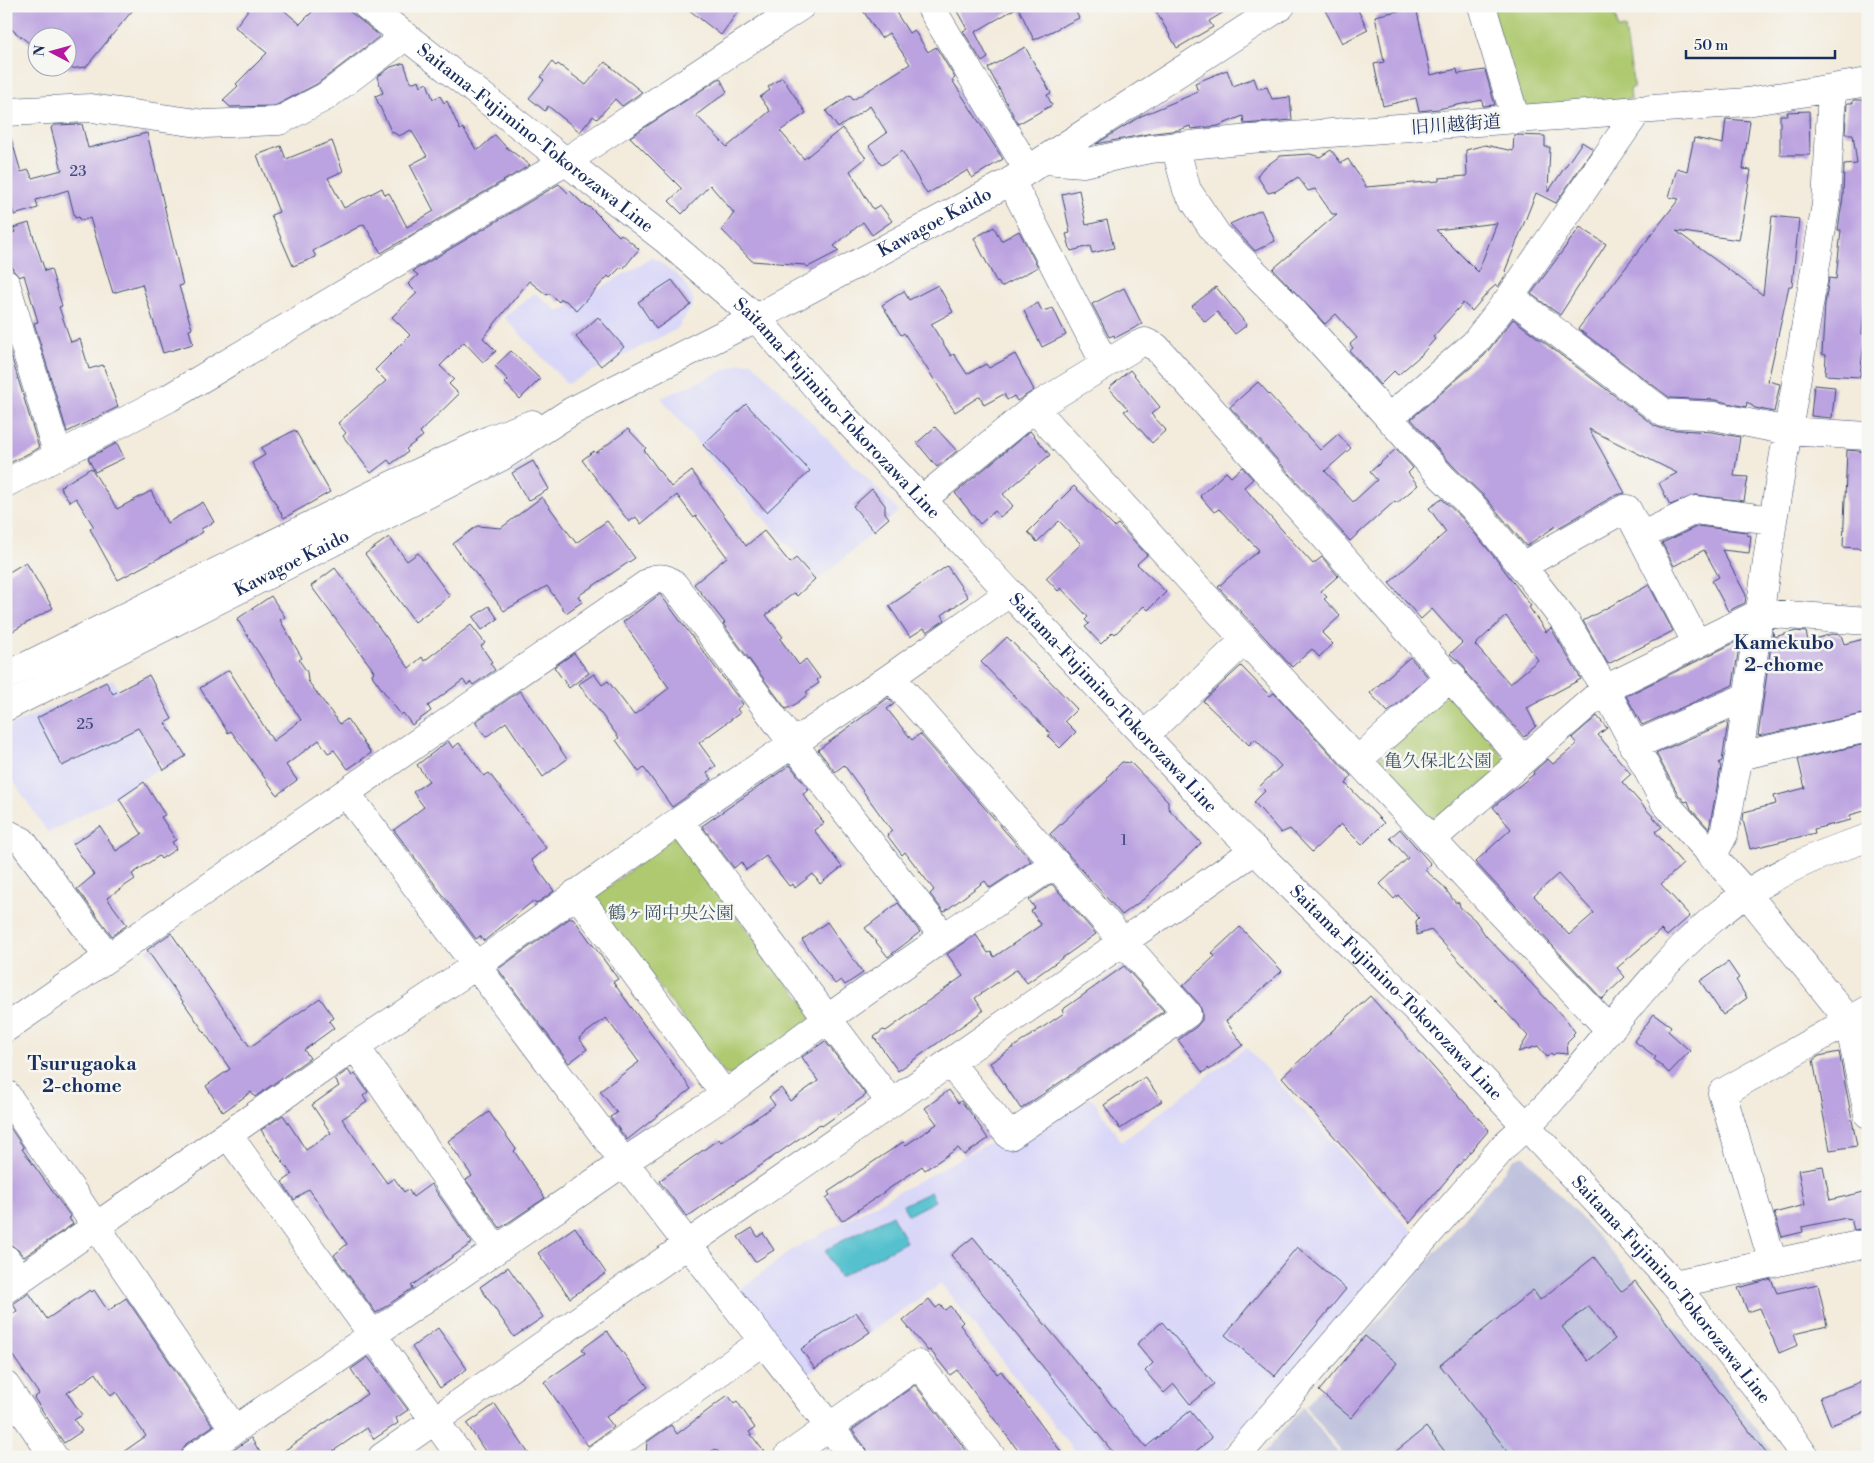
<svg xmlns="http://www.w3.org/2000/svg" width="1874" height="1463" font-family="'Libre Bodoni','Noto Serif JP',serif">
<style>
.built{fill:#d9d7f8}
.industrial{fill:#c0c2dd}
.green{fill:#aec96f;stroke:#647c66}
.water{fill:#55c1ce;stroke:#387896}
.building{fill:#bba2e0;fill-rule:evenodd}
.lines{fill:none;stroke-linecap:round;stroke-linejoin:round}
.minor-casing{stroke:#3b4b71;stroke-width:29}
.major-casing{stroke:#3b4b71;stroke-width:29}
.highway-casing{stroke:#3b4b71;stroke-width:29}
.minor{stroke:#fff;stroke-width:28}
.major{stroke:#fff;stroke-width:28}
.highway{stroke:#fff;stroke-width:28}
.labels{text-anchor:middle;dominant-baseline:central;stroke-width:5;stroke-linejoin:round;paint-order:stroke}
.number-label{font-size:15px;fill:#434c7e}
.street-label{font-size:18px;fill:#1b2f5e;stroke:#f6f6f2}
.park-label{font-size:18px;fill:#405662;stroke:#f6f6f2}
.neighbourhood-label{font-size:19px;font-weight:bold;fill:#1b2f5e;stroke:#f6f6f2}
</style>
<rect width="100%" height="100%" fill="#f6f6f2"/>
<filter id="ink" filterUnits="userSpaceOnUse"><feTurbulence type="fractalNoise" baseFrequency=".02" numOctaves="2"/><feDisplacementMap in="SourceGraphic" scale="10" xChannelSelector="R" yChannelSelector="G"/><feConvolveMatrix kernelMatrix="1 2 1 2 8 2 1 2 1" color-interpolation-filters="sRGB"/></filter>
<filter id="wash" filterUnits="userSpaceOnUse"><feTurbulence type="fractalNoise" baseFrequency=".0096" numOctaves="4" result="noise"/><feDisplacementMap in="SourceGraphic" scale="20" xChannelSelector="R" yChannelSelector="G"/><feGaussianBlur stdDeviation="1.12" result="paint"/><feColorMatrix in="noise" values="0 0 0 0 0 0 0 0 0 0 0 0 0 0 0 0 0 1.4 0 .05"/><feComposite in="paint" operator="in"/></filter>
<g filter="url(#wash)">
<rect width="100%" height="100%" fill="#f3ebdb"/>
<path class="built" d="M653,257L682,279L694,300L691,308L677,329L567,384L504,317L535,293L559,312Z
M752,362L899,511L819,579L716,466L661,398L741,363Z
M113,679L158,769L118,795L48,833L6,770V728Z
M1246,1047L1414,1233L1216,1457H1079L941,1284L804,1377L737,1292L793,1249L998,1138L1011,1151L1091,1097L1122,1142Z"/>
<path class="industrial" d="M1523,1155L1596,1234L1706,1363L1777,1457H1345L1306,1406L1514,1159Z
M1303,1407L1341,1457H1260Z"/>
<path class="green" d="M1489,6H1614L1618,29L1625,28L1634,88L1630,89L1631,99L1520,108Z
M1445,689L1509,763L1428,825L1373,765Z
M674,836L811,1012L810,1023L734,1075L725,1074L593,899Z"/>
<path class="water" d="M930,1192L935,1201L908,1215L903,1205Z
M892,1215L906,1242L839,1277L825,1250Z"/>
<g id="blocks">
<path class="building" d="M6,6H136L86,67L68,69V38H38V50L6,25Z
M251,6H279L300,24L318,6H343L380,36L317,84L275,106L230,107L223,100L238,86L236,84L267,53L235,27Z
M684,6H742L721,35Z
M860,6H892L909,33L914,30L928,52L936,47L955,78L952,80L1003,159L972,178L968,170L927,194L902,151L882,165L869,146L887,133L870,106L838,128L826,111L850,95L853,100L910,64L891,36L889,33L881,38Z
M954,6H1073L1079,18L1034,40L1018,7L975,32L988,58L982,62L963,31L967,29Z
M1153,6H1234L1209,21L1213,27L1177,48Z
M1323,6H1356L1368,30L1342,43Z
M1416,7L1431,75L1457,69L1458,74L1485,70L1495,105L1483,106L1482,100L1438,109L1419,111L1416,98L1383,106L1374,64L1384,62L1375,16Z
M1025,47L1051,93L1047,95L1052,105L1018,124L988,68Z
M552,62L556,66L558,64L586,85L605,62L642,92L622,106L615,99L597,119L593,116L580,132L548,106L545,111L529,98L544,80L541,77Z
M404,63L411,83L419,80L421,86L427,83L433,99L440,96L444,103L447,101L460,130L463,128L477,151L495,135L506,147L530,165L381,253L364,224L313,251L316,257L293,266L271,215L279,212L257,155L281,146L286,159L332,141L343,171L328,178L344,208L382,188L385,195L389,193L407,227L434,211L410,165L427,156L411,130L399,136L391,131L375,96L383,93L377,77L391,67Z
M1227,70L1233,86L1254,78L1258,89L1267,87L1272,99L1290,97L1292,120L1244,124L1243,116L1218,126L1191,129L1190,126L1179,130L1147,134L1096,144L1141,116L1198,92L1195,83Z
M782,77L806,113L780,131L804,159L842,128L866,158L850,171L873,209L880,205L892,221L872,235L863,222L834,246L839,251L808,267L805,265L752,261L722,230L734,213L710,185L682,214L669,201L682,189L630,137L720,78L727,92L696,115L727,147L770,111L760,97L770,90L768,87Z
M1853,100H1868V295H1865L1862,334H1865L1860,377L1825,375L1826,355L1822,354L1825,304L1829,278L1836,279L1841,230H1838L1843,197L1844,165L1857,164L1853,134H1845L1847,103H1853Z
M1809,111L1810,155H1780V115H1788L1787,112Z
M1726,119L1750,121L1743,169L1751,170L1739,240L1676,231L1763,295L1772,216L1799,219L1792,286H1789L1768,381L1780,384L1774,412L1755,408L1747,402L1746,407L1715,400L1670,398L1578,329L1679,199L1669,197L1677,168L1687,171L1694,138L1723,144Z
M82,124L88,148L147,133L183,285L179,286L192,329L189,330L193,344L163,353L142,284L113,293L90,218L81,221L79,217L75,218L68,190L36,200L38,208L14,215L6,186V139L11,138L21,172L29,170L32,178L62,170L51,128L54,125Z
M1514,135L1545,136V147H1550L1548,192L1582,142L1593,149L1556,203L1536,193L1505,271L1507,273L1498,287L1496,285L1490,290L1472,311L1463,303L1433,337L1435,339L1421,355L1398,375L1394,371L1380,385L1350,351L1353,348L1350,344L1357,338L1336,314L1325,324L1273,269L1337,214H1332L1315,189L1308,191L1298,177L1276,191L1268,193L1257,176L1262,169L1280,156L1310,154L1320,157L1331,150L1341,163L1348,159L1366,187L1439,181V178L1467,176L1466,150L1485,145L1513,151ZM1497,223L1478,272L1436,230Z
M559,184L568,193L570,191L583,204L591,208L619,236L621,234L639,249L623,269L621,267L610,278L608,276L577,310L566,301L561,299L559,302L549,293L547,295L529,281L483,338L496,351L483,362L464,342L440,366L454,379L449,384L459,394L420,432L423,436L406,449L408,452L391,464L388,460L371,473L343,436L346,433L338,423L386,381L375,370L410,335L392,317L417,293L408,284L418,275L413,271Z
M1079,190L1086,225L1107,220L1114,248L1092,253L1090,246L1071,251L1066,234L1070,233L1062,194Z
M1261,210L1275,241L1255,251L1230,224Z
M29,223L45,271L51,269L62,306L59,307L71,342L80,339L89,369L103,365L118,407L67,432L34,323L38,322L24,275L19,277L13,270L6,249V235L15,232L13,228Z
M994,227L1001,241L1019,231L1038,267L1001,287L998,282L997,283L974,238Z
M1580,227L1606,244L1560,315L1531,294Z
M672,280L691,305L656,329L638,302Z
M938,285L953,312L931,324L951,356L954,354L967,374L986,364L989,368L1015,354L1034,390L1017,401L1014,396L1007,400L1004,394L984,405L980,396L955,412L904,333L901,335L882,305L904,291L909,300Z
M1216,287L1247,325L1235,334L1217,312L1205,322L1192,306Z
M1124,288L1142,324L1115,338L1114,335L1109,337L1092,304Z
M1038,303L1042,311L1053,308L1066,335L1042,347L1024,311Z
M598,317L624,347L601,366L576,337Z
M1513,319L1655,426L1663,429L1712,432L1740,437L1734,476L1748,477L1744,501L1696,495L1670,505L1659,483L1677,473L1589,429L1625,493L1616,495L1558,528L1556,526L1526,546L1485,497L1453,466L1411,419L1484,356Z
M6,339L39,448L6,465Z
M511,351L540,379L520,399L505,383L508,380L495,366Z
M1130,370L1160,407L1151,414L1166,430L1152,443L1124,411L1128,409L1109,388Z
M1258,382L1320,450L1338,434L1351,448L1325,471L1353,502L1377,480L1370,472L1396,449L1413,468L1408,473L1418,485L1397,503L1395,501L1350,541L1230,407Z
M1814,385L1835,387L1832,418L1811,416Z
M746,404L810,471L767,512L703,445Z
M935,427L957,451L937,467L917,443Z
M628,429L646,448L644,450L671,487L692,471L746,546L764,531L790,563L796,558L815,579L797,596L794,593L766,615L783,637L780,639L799,665L806,659L820,678L817,680L819,683L806,692L808,694L796,704L786,709L723,624L725,623L694,584L727,557L696,516L694,518L677,495L641,524L636,517L629,522L582,460L594,451L596,453Z
M295,430L330,492L284,518L252,463L265,455L261,448Z
M1030,431L1050,455L1003,494L1013,506L1000,517L995,511L980,524L955,493Z
M117,443L124,458L95,472L88,458Z
M1847,450L1868,452V549L1843,547Z
M533,461L549,489L528,501L512,473Z
M1242,467L1253,479L1244,487L1254,499L1313,564L1322,557L1338,576L1321,591L1327,597L1324,599L1340,616L1322,633L1333,644L1319,657L1312,649L1292,667L1218,587L1259,550L1219,509L1214,512L1200,496L1226,472L1231,477Z
M91,468L117,509L151,491L167,523L203,502L214,522L201,529L203,532L186,542L187,543L118,580L90,529L94,527L76,498L70,502L60,487Z
M1074,486L1114,527L1118,524L1147,555L1137,564L1166,592L1148,610L1144,606L1115,634L1113,632L1101,644L1085,627L1089,624L1085,620L1088,617L1061,588L1058,591L1046,578L1081,544L1059,521L1037,542L1028,532Z
M872,489L885,505V513L889,518L874,531L853,506Z
M542,497L576,543L607,521L635,558L578,596L582,602L566,613L547,586L504,611L453,544L477,526L501,528Z
M1442,499L1462,518L1496,559L1531,606L1529,607L1546,632L1551,628L1554,633L1581,679L1527,708L1536,726L1524,737L1467,674L1464,666L1450,654L1462,643L1432,609L1421,619L1389,583L1446,532L1429,508ZM1506,616L1538,660L1510,684L1475,645Z
M1698,526L1747,532L1746,535L1751,536L1749,553L1722,550L1746,595L1745,603L1728,611L1712,581L1719,577L1704,550L1674,566L1662,543Z
M389,537L407,561L418,553L450,596L415,622L365,554Z
M26,562L53,608L6,635V574Z
M947,566L968,597L942,615L945,620L927,632L924,628L910,637L889,606Z
M335,568L409,668L422,657L424,661L471,625L485,643L481,646L492,662L490,663L495,670L473,685L471,682L467,685L463,680L428,706L431,711L412,725L403,713L401,715L373,677L372,674L374,672L371,667L311,586Z
M1649,585L1673,631L1608,664L1583,621Z
M660,594L743,704L737,709L740,713L699,743L716,766L707,773L712,779L672,807L644,768L639,772L616,740L619,738L579,684L594,674L602,685L608,681L634,715L669,688L623,622Z
M271,596L285,617L280,620L302,658L299,660L307,672L308,681L340,724L347,719L371,753L348,769L334,750L328,753L319,740L286,765L297,780L277,795L231,731L228,733L200,688L229,670L273,741L301,720L237,619Z
M489,606L498,619L482,630L473,617Z
M1773,631L1774,637L1796,631L1806,632L1808,641L1832,634L1841,635L1844,644L1868,638V713L1758,736Z
M1007,637L1077,709L1065,721L1076,732L1060,748L1048,736L1050,733L981,662Z
M1740,640L1733,685L1642,725L1626,696Z
M574,653L589,673L569,688L554,667Z
M1410,657L1428,677L1388,712L1370,693Z
M1241,666L1270,696L1274,693L1351,776L1346,784L1384,823L1362,845L1341,824L1312,852L1290,829L1281,833L1254,802L1265,791L1260,786L1281,766L1255,739L1249,745L1203,701Z
M149,675L172,719L165,723L186,756L164,770L138,728L62,766L37,718L106,682L113,694Z
M520,691L567,759L543,777L506,722L486,737L475,722Z
M888,698L894,704L887,709L912,740L920,734L1031,861L990,888L985,881L944,912L930,894L934,890L905,852L902,855L887,835L892,831L844,765L835,772L818,750Z
M1597,716L1607,728L1598,735L1631,774L1622,782L1662,827L1655,832L1683,864L1661,884L1690,916L1667,936L1661,930L1617,968L1625,977L1602,999L1475,862L1511,829L1493,807L1534,774L1533,772L1548,759L1553,764L1577,744L1572,738ZM1558,874L1594,913L1569,935L1534,896Z
M1728,722L1722,761L1719,763L1721,767L1709,829L1691,809L1688,801L1685,802L1678,794L1656,753Z
M448,741L453,748L459,743L484,776L489,773L546,848L531,860L554,891L536,904L533,901L484,941L480,936L476,939L394,830L424,807L413,792L429,781L417,765Z
M1866,744L1868,810L1850,815L1851,820L1814,829L1815,833L1750,849L1743,820L1744,812L1776,804L1774,796L1805,788L1798,759Z
M1122,762L1131,763L1168,801V808L1201,843L1145,898L1122,915L1050,834L1108,780L1107,777Z
M790,765L809,790L803,794L824,823L814,830L842,867L820,884L813,874L795,888L793,884L789,886L766,856L746,870L741,862L734,868L702,826Z
M144,782L165,815L161,817L176,840L172,842L176,849L161,859L159,856L132,874L135,879L107,898L127,925L112,936L77,889L94,875L73,844L100,826L116,851L142,834L119,799Z
M1400,829L1431,864L1425,870L1443,886L1455,902L1459,903L1460,907L1475,920L1486,936L1568,1022L1575,1032L1573,1034L1574,1036L1567,1043L1568,1054L1556,1053L1553,1055L1551,1053L1547,1057L1538,1046L1518,1052L1528,1036L1431,930L1417,935L1416,921L1419,918L1398,895L1394,899L1380,884L1408,858L1390,838Z
M1052,884L1096,934L1027,983L1017,969L975,998L983,1011L898,1071L874,1037L883,1030L886,1031L963,976L947,954L953,950L976,935L988,953L991,952L994,957L1041,925L1031,911L1035,908L1029,900Z
M898,903L920,932L888,957L865,928Z
M570,918H573L618,979L613,982L691,1089L627,1140L610,1117L617,1113L600,1091L639,1062L606,1018L579,1038L587,1049L569,1063L498,969Z
M827,922L863,973L845,985L841,980L835,984L802,940Z
M1240,927L1282,971L1226,1021L1243,1045L1209,1070L1208,1068L1203,1073L1178,1040L1196,1027L1202,1020V1012L1199,1004L1183,986L1215,956L1212,953Z
M171,933L250,1047L320,998L334,1018L329,1021L334,1028L304,1050L310,1058L255,1097L251,1092L223,1112L206,1086L230,1069L147,950Z
M1728,962L1739,978L1736,980L1747,998L1723,1015L1700,981Z
M1124,966L1164,1011L1021,1109L990,1063L1064,1013L1062,1010Z
M1370,996L1489,1130L1410,1223L1282,1077Z
M1654,1014L1671,1026L1668,1031L1690,1051L1669,1073L1654,1059L1656,1057L1634,1041Z
M825,1041L866,1095L822,1126L820,1124L687,1217L659,1181L719,1139L721,1142L775,1105L769,1097L781,1088L790,1101L818,1081L802,1057Z
M1839,1052L1857,1146L1830,1150L1813,1060L1819,1056Z
M348,1070L352,1076L355,1074L368,1092L363,1096L367,1102L342,1119L373,1164L387,1183L394,1178L404,1192L408,1189L413,1197L431,1184L472,1243L411,1286L413,1288L376,1313L334,1255L347,1244L309,1189L294,1200L282,1182L292,1175L261,1130L283,1115L306,1150L331,1133L312,1105L339,1086L335,1079Z
M1145,1077L1162,1101L1120,1129L1104,1105Z
M949,1090L958,1103L961,1101L973,1116L988,1139L964,1155L958,1148L925,1170L922,1166L842,1221L826,1198L830,1195L828,1192L903,1142L906,1145L937,1124L925,1108Z
M489,1112L516,1149L514,1151L545,1198L500,1228L466,1180L472,1176L448,1141Z
M6,1122L24,1148L22,1149L71,1217L69,1218L73,1224L24,1257L18,1250L6,1241Z
M1823,1166L1830,1200L1868,1191V1228L1854,1230L1851,1219L1846,1218L1802,1227L1803,1232L1782,1237L1774,1213L1805,1205L1798,1170Z
M575,1227L606,1273L570,1298L538,1253Z
M752,1228L758,1237L763,1233L774,1250L755,1262L738,1237Z
M973,1237L1146,1447L1190,1411L1212,1438L1189,1457H1117L951,1255Z
M1297,1247L1346,1289L1275,1376L1225,1335Z
M1594,1257L1621,1292L1635,1281L1769,1457H1512L1440,1365L1533,1290L1540,1300ZM1589,1306L1615,1339L1588,1361L1562,1327Z
M508,1267L543,1317L514,1337L480,1287Z
M1771,1279L1777,1293L1818,1284L1827,1326L1794,1334L1798,1345L1779,1353L1760,1308L1748,1312L1738,1288Z
M90,1290L92,1292L94,1290L108,1311L126,1298L213,1426L186,1444L180,1457H116L146,1436L116,1392L111,1396L96,1373L67,1393L82,1415L74,1420L82,1431L64,1443L34,1398L39,1394L6,1346V1318L17,1311L13,1304L29,1293L47,1319Z
M929,1299L936,1308L940,1305L945,1310L950,1306L963,1322L960,1325L997,1374L1001,1371L1065,1457H1023L957,1370L950,1375L930,1350L928,1351L903,1321Z
M856,1312L870,1332L815,1369L801,1349Z
M1162,1322L1214,1384L1190,1404L1174,1384L1164,1393L1145,1371L1153,1363L1137,1344Z
M438,1328L467,1369L440,1388L412,1347Z
M607,1331L648,1387L606,1417L614,1427L588,1446L544,1382L585,1353L582,1349Z
M1365,1336L1397,1363L1351,1418L1319,1391Z
M368,1357L408,1410L396,1418L398,1423L374,1439L367,1428L333,1451L337,1457H275L367,1394L351,1369Z
M1868,1379V1411L1831,1425L1820,1397Z
M915,1385L966,1450L957,1457H868L865,1447L852,1430Z
M728,1395L734,1403L737,1401L755,1428L749,1432L768,1457H722L716,1449L701,1457H646L647,1442L671,1425L677,1434Z
M495,1404L531,1457H489L467,1424Z
M1426,1427L1449,1457H1389Z
M251,1438L263,1457H223Z"/>
</g>
</g>
<g filter="url(#ink)">
<use href="#blocks" fill-opacity="0" stroke="#3b4b71" stroke-width="1"/>
<g class="lines">
<g class="minor-casing">
<path id="minor" d="M930,6L1028,170
M1482,6L1516,120
M6,112L91,108L205,124L279,121L325,97L406,36
M1175,146L1187,190L1217,235L1292,310L1442,477L1473,507L1522,566L1567,624L1605,689L1665,803L1747,894L1848,1019L1868,1114
M1044,160L1083,163L1150,149L1250,139L1747,102L1868,82
M1011,181L1105,364
M6,284L58,456
M1510,297L1664,413L1714,416L1788,431L1868,436
M1034,408L1245,640L1610,1030
M1390,417L1474,344L1510,297L1637,112
M6,483L169,398L565,162L801,6
M923,499L1034,408L1137,345L1145,342L1156,347L1523,760
M1643,535L1695,510L1773,520
M1522,566L1624,509H1627L1697,644
M891,677L1187,1014L1010,1136L949,1062
M1144,736L1245,640
M1633,746L1748,696
M1739,756L1868,728
M1358,760L1452,676
M346,793L624,1162L853,1457
M679,821L891,1103
M6,833L22,841L108,957
M1431,840L1605,689L1760,613L1868,621
M1712,857L1724,834L1739,756L1773,520L1826,204L1832,89
M576,893L725,1095
M6,1028L654,579C664,577 668,579 675,586L794,745L944,937
M355,1046L496,1250
M6,1094L234,1429
M228,1135L461,1457
M6,1259L20,1279
M1773,1263L1722,1093L1868,1010
M1674,1284L1868,1243
M6,1289L355,1046L477,965L679,821L891,677L1009,593
M6,1386L54,1457
M195,1457L624,1162L725,1095L828,1018L944,937L1056,863
M382,1457L1255,850
M599,1457L762,1342
M787,1457L918,1364L992,1457
M1236,1457L1505,1145C1519,1132 1535,1118 1548,1104C1603,1042 1651,971 1714,918C1758,881 1813,855 1868,838"/>
</g>
<g class="major-casing">
<g id="major">
<path id="s1" d="M367,6L666,240L756,318L825,397L1222,818L1426,1019L1674,1284L1764,1397L1805,1457"/>
</g>
</g>
<g class="highway-casing">
<g id="highway">
<path d="M6,676L390,486L491,439L532,424"/>
<path id="s2" d="M6,707L501,457L572,411L756,318L1011,181L1281,6"/>
</g>
</g>
<use href="#minor" class="minor"/>
<use href="#major" class="major"/>
<use href="#highway" class="highway"/>
</g>
</g>
<g class="labels">
<g class="number-label">
<text x="78" y="171">23</text>
<text x="85" y="724">25</text>
<text x="1124" y="840">1</text>
</g>
<g class="street-label">
<text transform="translate(1456 125) rotate(-4)">旧川越街道</text>
<text stroke="none"><textPath href="#s1" startOffset="214">Saitama-Fujimino-Tokorozawa Line</textPath></text>
<text stroke="none"><textPath href="#s2" startOffset="1048">Kawagoe Kaido</textPath></text>
<text stroke="none"><textPath href="#s1" startOffset="620">Saitama-Fujimino-Tokorozawa Line</textPath></text>
<text stroke="none"><textPath href="#s2" startOffset="320">Kawagoe Kaido</textPath></text>
<text stroke="none"><textPath href="#s1" startOffset="1024">Saitama-Fujimino-Tokorozawa Line</textPath></text>
<text stroke="none"><textPath href="#s1" startOffset="1429">Saitama-Fujimino-Tokorozawa Line</textPath></text>
<text stroke="none"><textPath href="#s1" startOffset="1834">Saitama-Fujimino-Tokorozawa Line</textPath></text>
</g>
<g class="park-label">
<text x="1438" y="761">亀久保北公園</text>
<text x="671" y="913">鶴ヶ岡中央公園</text>
</g>
<g class="neighbourhood-label">
<text x="1784" y="643">Kamekubo<tspan x="1784" dy="22">2-chome</tspan></text>
<text x="82" y="1064">Tsurugaoka<tspan x="82" dy="22">2-chome</tspan></text>
</g>
</g>
<rect width="1874" height="1463" fill="none" stroke="#f6f6f2" stroke-width="25"/>
<g transform="translate(52 52) rotate(276)"><circle r="24" fill="#f6f6f2" stroke="#9ea6b7"/>
<path d="M0-4L9 19L0 12L-9 19Z" fill="#b5179e"/>
<text y="-8" font-size="14" font-weight="bold" text-anchor="middle" fill="#1b2f5e">N</text>
</g>
<path d="M1686 50v8h149v-8" fill="none" stroke="#1b2f5e" stroke-width="2.5"/>
<text x="1694" y="50" font-size="15" fill="#1b2f5e" stroke="#f6f6f2" stroke-width="4" paint-order="stroke">50 m</text>
</svg>
